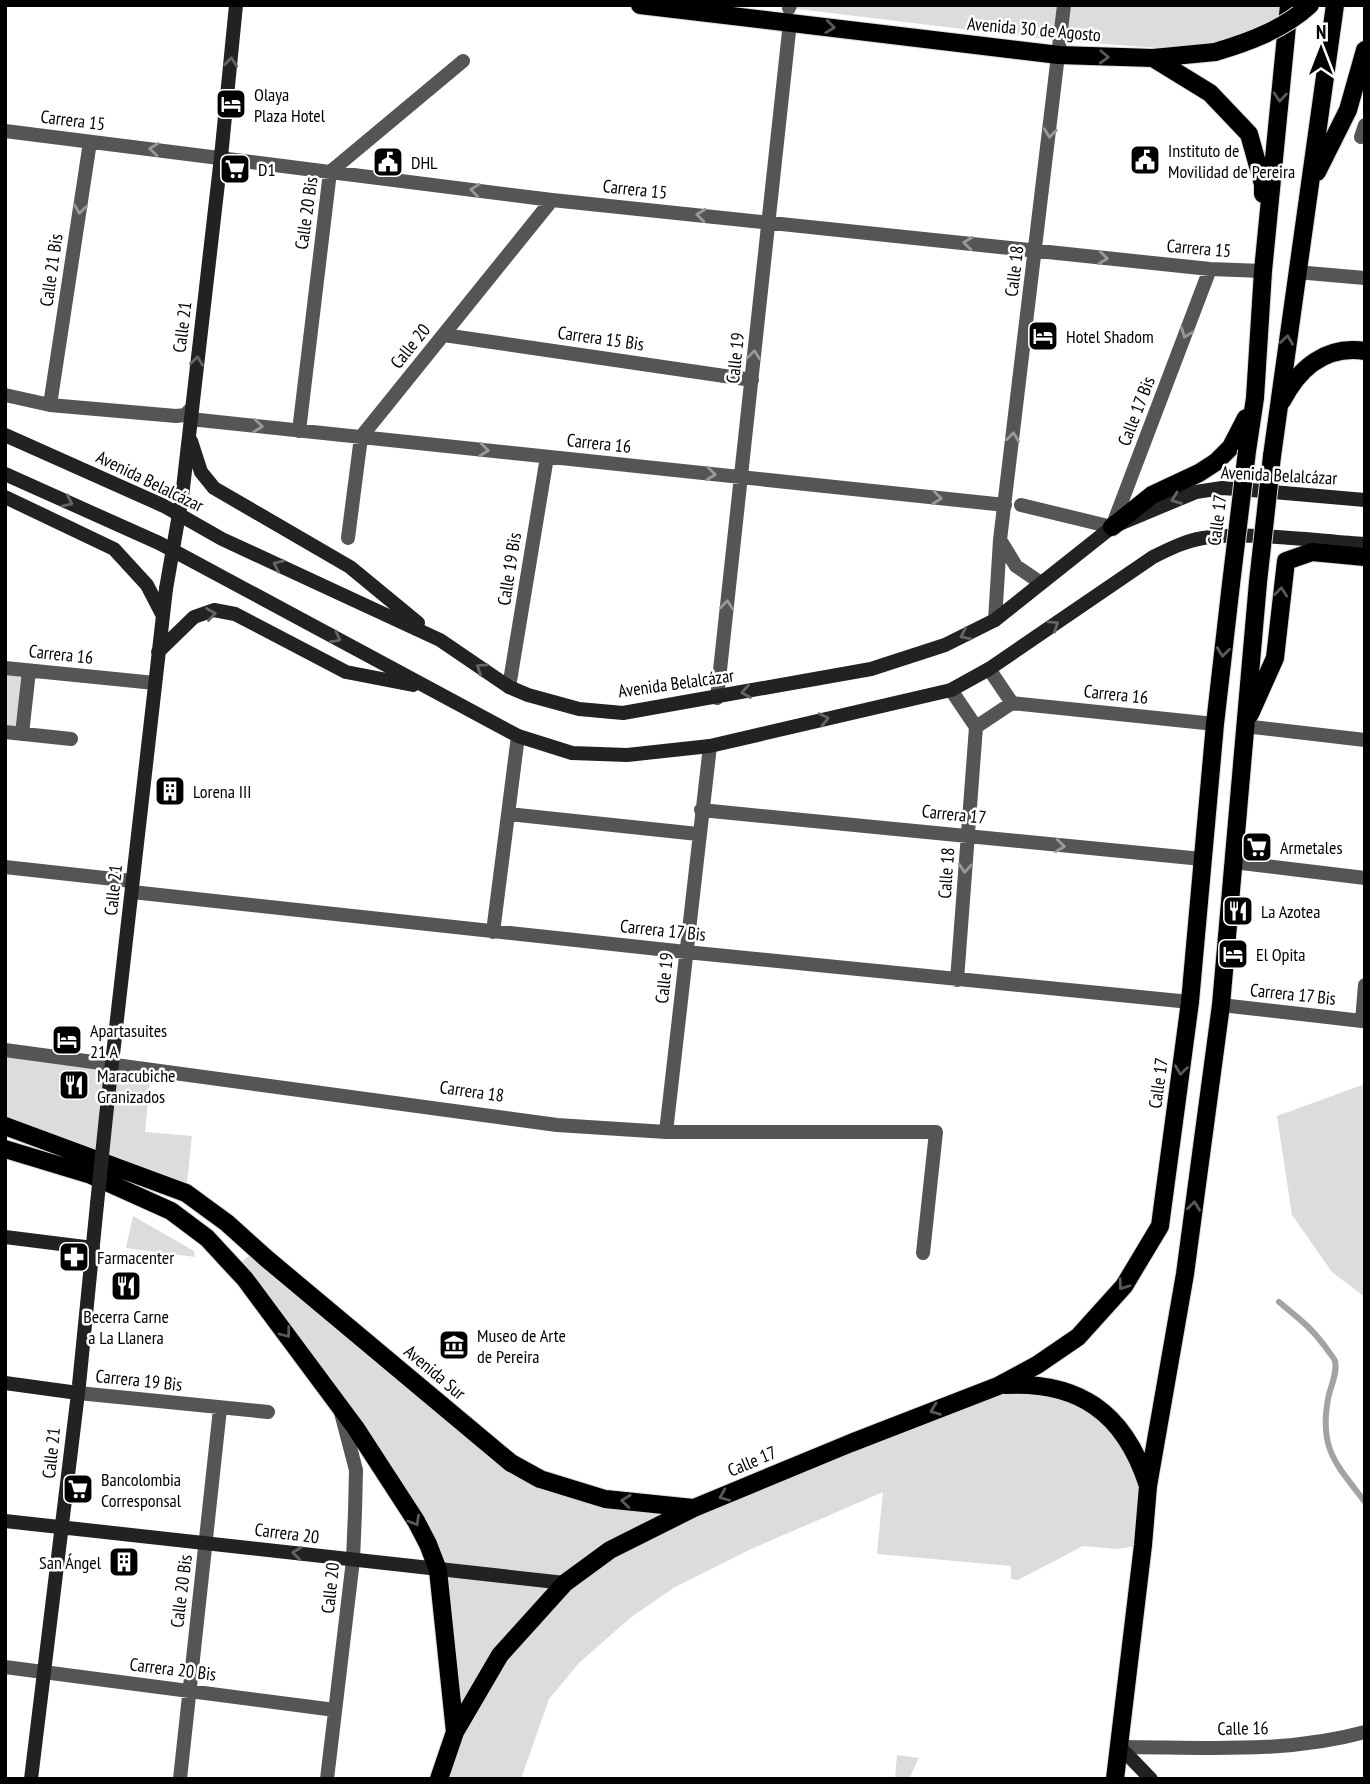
<svg xmlns="http://www.w3.org/2000/svg" width="1370" height="1784" font-family="'PT Sans Narrow',sans-serif">
<style>
.green{fill:#dcdcdc}
.lines{fill:none;stroke-linecap:round;stroke-linejoin:round}
.stream{stroke:#a3a3a3;stroke-width:6}
.primary-casing{stroke:#dbdbdb;stroke-width:20}
.street{stroke:#555;stroke-width:14}
.secondary{stroke:#222;stroke-width:14}
.primary{stroke:#000;stroke-width:18}
.primary-bridge-casing{stroke:#dbdbdb;stroke-width:20;stroke-linecap:butt}
.secondary-bridge{stroke:#222;stroke-width:14}
.primary-bridge{stroke:#000;stroke-width:18}
.oneway{stroke:#595959}
.oneway2{stroke:#646464}
.oneway3{stroke:#999}
.labels{text-anchor:middle;dominant-baseline:central;stroke-width:5;stroke-linejoin:round;paint-order:stroke}
.street-label{font-size:18px;fill:#000;stroke:#fff}
.poi-label{font-size:18px;fill:#000;stroke:#fff;text-anchor:start}
</style>
<rect width="100%" height="100%" fill="#fff"/>
<path class="green" d="M790,5H1289L1287,21L1215,52L1061,41L789,8Z
M5,668L29,671L22,734L5,732Z
M5,1050L151,1069L145,1132L192,1136L186,1193L5,1126Z
M1365,1084V1297L1332,1272L1292,1215L1277,1116Z
M133,1216L194,1251L195,1257L126,1248Z
M249,1256H259L540,1479L694,1508L998,1386L1065,1390L1138,1455L1143,1545L1116,1549L1083,1546L1018,1580L1011,1579V1566L877,1554L883,1492L749,1550L675,1587L630,1618L579,1663L549,1699L521,1779H439L455,1731L428,1544L238,1265Z
M897,1755L919,1758L909,1779H895Z"/>
<g class="lines">
<path class="stream" d="M1279,1302C1301,1320 1313,1329 1329,1352C1331,1355 1334,1358 1335,1361C1338,1373 1330,1387 1328,1399C1319,1449 1336,1464 1365,1502"/>
<g class="primary-casing">
<path id="primary" d="M640,5L1059,55L1153,58L1215,52
M1153,58L1210,93L1249,134L1263,184V194
M1317,172L1348,110L1365,50
M1282,401C1299,368 1326,345 1365,351
M1247,451L1255,398L1263,271L1289,5
M1272,456L1335,5
M1112,527L1152,495L1199,473L1216,462L1231,447L1246,418
M1250,714L1275,658L1286,561L1312,552L1365,557
M5,1126L186,1193L227,1223L267,1259L511,1463L540,1479L605,1499L693,1508
M5,1149L91,1175L171,1211L207,1238L245,1279L355,1427L416,1521L428,1544L438,1570L455,1732
M1005,1385C1079,1381 1124,1413 1147,1483
M439,1779L455,1732L500,1655L565,1583L610,1550L694,1508L851,1443L998,1386L1037,1365L1078,1337L1124,1286L1160,1226L1190,1002L1215,724L1231,584
M1115,1779L1143,1545L1148,1486L1185,1274L1221,1005L1258,582"/>
</g>
<path class="street" d="M789,8L790,5
M5,131L552,200L1210,269L1263,271
M1361,137L1365,125
M1296,272L1365,278
M444,335L752,380
M5,395L50,405L176,416L185,415L191,409
M50,405L90,142
M190,419L1005,505
M299,431L330,172L463,61
M1021,505L1112,527L1210,269
M348,538L361,437L552,200
M1002,543L1016,566L1041,583
M995,620L1000,540L1064,5
M5,668L155,683
M989,669L1012,703
M509,687L547,457
M951,690L976,727L957,980
M717,698L790,22
M1012,703L1215,724
M1244,726L1365,740
M976,727L1012,703
M5,732L71,739
M22,734L29,671
M701,810L1202,859
M508,814L698,834
M1233,862L1365,878
M5,867L132,881
M132,892L686,952L1190,1002
M493,932L518,736
M1221,1005L1362,1021L1365,985
M5,1050L557,1125L666,1132H936L923,1253
M666,1132L710,746
M78,1393L268,1412
M5,1667L335,1710
M1120,1747C1202,1747 1285,1754 1365,1732
M180,1779L220,1409
M327,1779L353,1560L355,1512L356,1470L340,1409"/>
<path class="secondary" d="M5,435L164,506L222,539L440,640L509,687L528,695L579,709L623,713L871,669L945,645L995,620L1112,527L1196,492L1222,488L1251,490L1365,500
M191,441L201,472L214,488L350,567L418,623
M5,474L159,543L518,736L572,753L627,755L710,746L951,690L989,669L1153,557C1169,549 1185,541 1203,538C1249,531 1317,541 1365,544
M5,497L114,549L147,585L162,614
M182,497L221,157L236,5
M158,652L194,617L214,610L235,614L346,672L413,685
M107,1107L166,589
M5,1237L93,1248
M5,1383L78,1393
M5,1521L565,1583
M1120,1747L1151,1779
M31,1779L79,1385L97,1204"/>
<use href="#primary" class="primary"/>
<g class="primary-bridge-casing">
<path id="primary-bridge" d="M1215,52C1249,42 1284,29 1310,5
M1258,582L1272,456
M1231,584L1247,451"/>
</g>
<path class="secondary-bridge" d="M166,589L182,497
M97,1204L107,1107"/>
<use href="#primary-bridge" class="primary-bridge"/>
</g>
<defs><path id="oneway-chevron" d="M-2-3.5L2.5 0L-2 3.5" fill="none" stroke-width="1.6" stroke-linecap="round" stroke-linejoin="round" transform="scale(1.75)"/></defs>
<g class="oneway">
<use href="#oneway-chevron" transform="translate(830 27) rotate(7)"/>
<use href="#oneway-chevron" transform="translate(1104 57) rotate(2)"/>
<use href="#oneway-chevron" transform="translate(1280 97) rotate(95)"/>
<use href="#oneway-chevron" transform="translate(1287 340) rotate(-82)"/>
<use href="#oneway-chevron" transform="translate(1281 592) rotate(-84)"/>
<use href="#oneway-chevron" transform="translate(1223 652) rotate(97)"/>
<use href="#oneway-chevron" transform="translate(1181 1070) rotate(98)"/>
<use href="#oneway-chevron" transform="translate(1194 1206) rotate(-83)"/>
<use href="#oneway-chevron" transform="translate(1123 1285) rotate(126)"/>
<use href="#oneway-chevron" transform="translate(286 1333) rotate(53)"/>
<use href="#oneway-chevron" transform="translate(935 1410) rotate(159)"/>
<use href="#oneway-chevron" transform="translate(724 1496) rotate(157)"/>
<use href="#oneway-chevron" transform="translate(626 1501) rotate(-174)"/>
<use href="#oneway-chevron" transform="translate(415 1521) rotate(60)"/>
</g>
<g class="oneway2">
<use href="#oneway-chevron" transform="translate(231 62) rotate(-84)"/>
<use href="#oneway-chevron" transform="translate(197 361) rotate(-83)"/>
<use href="#oneway-chevron" transform="translate(1176 499) rotate(159)"/>
<use href="#oneway-chevron" transform="translate(68 502) rotate(24)"/>
<use href="#oneway-chevron" transform="translate(278 565) rotate(-155)"/>
<use href="#oneway-chevron" transform="translate(211 614) rotate(-8)"/>
<use href="#oneway-chevron" transform="translate(1054 625) rotate(-34)"/>
<use href="#oneway-chevron" transform="translate(965 635) rotate(154)"/>
<use href="#oneway-chevron" transform="translate(336 638) rotate(28)"/>
<use href="#oneway-chevron" transform="translate(481 668) rotate(-146)"/>
<use href="#oneway-chevron" transform="translate(746 692) rotate(170)"/>
<use href="#oneway-chevron" transform="translate(824 719) rotate(-13)"/>
<use href="#oneway-chevron" transform="translate(297 1553) rotate(-173)"/>
</g>
<g class="oneway3">
<use href="#oneway-chevron" transform="translate(1050 133) rotate(97)"/>
<use href="#oneway-chevron" transform="translate(154 149) rotate(-173)"/>
<use href="#oneway-chevron" transform="translate(475 190) rotate(-173)"/>
<use href="#oneway-chevron" transform="translate(80 209) rotate(98)"/>
<use href="#oneway-chevron" transform="translate(701 215) rotate(-174)"/>
<use href="#oneway-chevron" transform="translate(968 243) rotate(-174)"/>
<use href="#oneway-chevron" transform="translate(1103 258) rotate(6)"/>
<use href="#oneway-chevron" transform="translate(1186 333) rotate(111)"/>
<use href="#oneway-chevron" transform="translate(754 355) rotate(-84)"/>
<use href="#oneway-chevron" transform="translate(258 426) rotate(6)"/>
<use href="#oneway-chevron" transform="translate(1013 437) rotate(-83)"/>
<use href="#oneway-chevron" transform="translate(484 450) rotate(6)"/>
<use href="#oneway-chevron" transform="translate(711 474) rotate(6)"/>
<use href="#oneway-chevron" transform="translate(937 498) rotate(6)"/>
<use href="#oneway-chevron" transform="translate(727 605) rotate(-84)"/>
<use href="#oneway-chevron" transform="translate(1060 846) rotate(7)"/>
<use href="#oneway-chevron" transform="translate(965 868) rotate(94)"/>
</g>
<defs>
<g id="hotel-square" transform="scale(1.575)"><rect x="-9" y="-9" width="18" height="18" rx="4" fill="#000" stroke="#fff"/><path d="M-6-4.5h1.5V1H6V5H4.5V3h-9V5H-6ZM-4 0a1.8 1.8 0 1 1 3.6 0ZM.5 0V-2.5h3Q6-2.5 6 0Z" fill="#fff"/></g>
<g id="civic-square" transform="scale(1.575)"><rect x="-9" y="-9" width="18" height="18" rx="4" fill="#000" stroke="#fff"/><path d="M-.6-6.5H3V-4.5H.6V-3L4-1V1h2V6H-6V1h2V-1L-.6-3ZM-1.2 2.5V6h2.4V2.5Z" fill="#fff"/></g>
<g id="supermarket-square" transform="scale(1.575)"><rect x="-9" y="-9" width="18" height="18" rx="4" fill="#000" stroke="#fff"/><path d="M-6-5.5h2.5l.6 2H6L4.5 2H-2.5L-4.4-4H-6ZM-1.5 3.2a1.3 1.3 0 1 0 .1 0ZM3 3.2a1.3 1.3 0 1 0 .1 0Z" fill="#fff"/></g>
<g id="building-square" transform="scale(1.575)"><rect x="-9" y="-9" width="18" height="18" rx="4" fill="#000" stroke="#fff"/><path d="M-4-6H4V6H1V3H-1V6H-4ZM-2.5-4.3h1.7v1.8h-1.7ZM.8-4.3h1.7v1.8H.8ZM-2.5-1h1.7V.8h-1.7ZM.8-1h1.7V.8H.8Z" fill="#fff"/></g>
<g id="restaurant-square" transform="scale(1.575)"><rect x="-9" y="-9" width="18" height="18" rx="4" fill="#000" stroke="#fff"/><path d="M-5-6h1v4h1v-4h1v4h1v-4h1v5L-1.5 .5V6h-2V.5L-5-1ZM5-6V6H3V1.5H1.5Q1.5-4 5-6Z" fill="#fff"/></g>
<g id="pharmacy-square" transform="scale(1.575)"><rect x="-9" y="-9" width="18" height="18" rx="4" fill="#000" stroke="#fff"/><path d="M-2-6h4v4h4v4h-4v4h-4v-4h-4v-4h4Z" fill="#fff"/></g>
<g id="museum-square" transform="scale(1.575)"><rect x="-9" y="-9" width="18" height="18" rx="4" fill="#000" stroke="#fff"/><path d="M0-6L6-3V-2H-6V-3ZM-5-1h2V3h-2ZM-1-1h2V3h-2ZM3-1h2V3H3ZM-6 4H6V6H-6Z" fill="#fff"/></g>
</defs>
<g fill-rule="evenodd">
<use href="#hotel-square" x="231" y="104"/>
<use href="#civic-square" x="1145" y="160"/>
<use href="#civic-square" x="388" y="162"/>
<use href="#supermarket-square" x="235" y="169"/>
<use href="#hotel-square" x="1043" y="336"/>
<use href="#building-square" x="170" y="791"/>
<use href="#supermarket-square" x="1257" y="847"/>
<use href="#restaurant-square" x="1238" y="911"/>
<use href="#hotel-square" x="1233" y="954"/>
<use href="#hotel-square" x="67" y="1040"/>
<use href="#restaurant-square" x="74" y="1085"/>
<use href="#pharmacy-square" x="74" y="1257"/>
<use href="#restaurant-square" x="126" y="1286"/>
<use href="#museum-square" x="454" y="1345"/>
<use href="#supermarket-square" x="78" y="1489"/>
<use href="#building-square" x="124" y="1562"/>
</g>
<g class="labels">
<g class="street-label">
<text transform="translate(1034 29) rotate(5)">Avenida 30 de Agosto</text>
<text transform="translate(73 120) rotate(7)">Carrera 15</text>
<text transform="translate(635 189) rotate(6)">Carrera 15</text>
<text transform="translate(306 213) rotate(-82)">Calle 20 Bis</text>
<text transform="translate(1199 248) rotate(5)">Carrera 15</text>
<text transform="translate(51 270) rotate(-82)">Calle 21 Bis</text>
<text transform="translate(1014 271) rotate(-83)">Calle 18</text>
<text transform="translate(182 327) rotate(-83)">Calle 21</text>
<text transform="translate(601 338) rotate(8)">Carrera 15 Bis</text>
<text transform="translate(410 346) rotate(-51)">Calle 20</text>
<text transform="translate(735 358) rotate(-84)">Calle 19</text>
<text transform="translate(1136 411) rotate(-69)">Calle 17 Bis</text>
<text transform="translate(599 443) rotate(6)">Carrera 16</text>
<text transform="translate(1279 475) rotate(3)">Avenida Belalcázar</text>
<text transform="translate(150 481) rotate(26)">Avenida Belalcázar</text>
<text transform="translate(1217 520) rotate(-83)">Calle 17</text>
<text transform="translate(509 569) rotate(-81)">Calle 19 Bis</text>
<text transform="translate(61 654) rotate(6)">Carrera 16</text>
<text transform="translate(676 683) rotate(-8)">Avenida Belalcázar</text>
<text transform="translate(1116 694) rotate(6)">Carrera 16</text>
<text transform="translate(954 814) rotate(6)">Carrera 17</text>
<text transform="translate(946 873) rotate(-86)">Calle 18</text>
<text transform="translate(113 890) rotate(-84)">Calle 21</text>
<text transform="translate(663 930) rotate(6)">Carrera 17 Bis</text>
<text transform="translate(664 978) rotate(-84)">Calle 19</text>
<text transform="translate(1293 994) rotate(6)">Carrera 17 Bis</text>
<text transform="translate(1158 1083) rotate(-82)">Calle 17</text>
<text transform="translate(472 1091) rotate(8)">Carrera 18</text>
<text transform="translate(435 1372) rotate(40)">Avenida Sur</text>
<text transform="translate(139 1380) rotate(6)">Carrera 19 Bis</text>
<text transform="translate(51 1453) rotate(-84)">Calle 21</text>
<text transform="translate(752 1461) rotate(-23)">Calle 17</text>
<text transform="translate(287 1533) rotate(7)">Carrera 20</text>
<text transform="translate(330 1588) rotate(-84)">Calle 20</text>
<text transform="translate(181 1591) rotate(-83)">Calle 20 Bis</text>
<text transform="translate(173 1669) rotate(7)">Carrera 20 Bis</text>
<text transform="translate(1243 1728) rotate(-1)">Calle 16</text>
</g>
<g class="poi-label">
<text x="254" y="94">Olaya<tspan x="254" dy="21">Plaza Hotel</tspan></text>
<text x="1168" y="150">Instituto de<tspan x="1168" dy="21">Movilidad de Pereira</tspan></text>
<text x="411" y="162">DHL</text>
<text x="258" y="169">D1</text>
<text x="1066" y="336">Hotel Shadom</text>
<text x="193" y="791">Lorena III</text>
<text x="1280" y="847">Armetales</text>
<text x="1261" y="911">La Azotea</text>
<text x="1256" y="954">El Opita</text>
<text x="90" y="1030">Apartasuites<tspan x="90" dy="21">21 A</tspan></text>
<text x="97" y="1075">Maracubiche<tspan x="97" dy="21">Granizados</tspan></text>
<text x="97" y="1257">Farmacenter</text>
<text x="126" y="1316" text-anchor="middle">Becerra Carne<tspan x="126" dy="21">a La Llanera</tspan></text>
<text x="477" y="1335">Museo de Arte<tspan x="477" dy="21">de Pereira</tspan></text>
<text x="101" y="1479">Bancolombia<tspan x="101" dy="21">Corresponsal</tspan></text>
<text x="101" y="1562" text-anchor="end">San Ángel</text>
</g>
</g>
<rect width="1370" height="1784" fill="none" stroke="#000000" stroke-width="14"/>
<g transform="translate(1321 49)" stroke="#ffffff" stroke-width="5" paint-order="stroke">
<path d="M0-5L12 26L0 18L-12 26Z" fill="#000000"/>
<text y="-10" font-size="19" font-weight="bold" text-anchor="middle" fill="#000000">N</text>
</g>
</svg>
